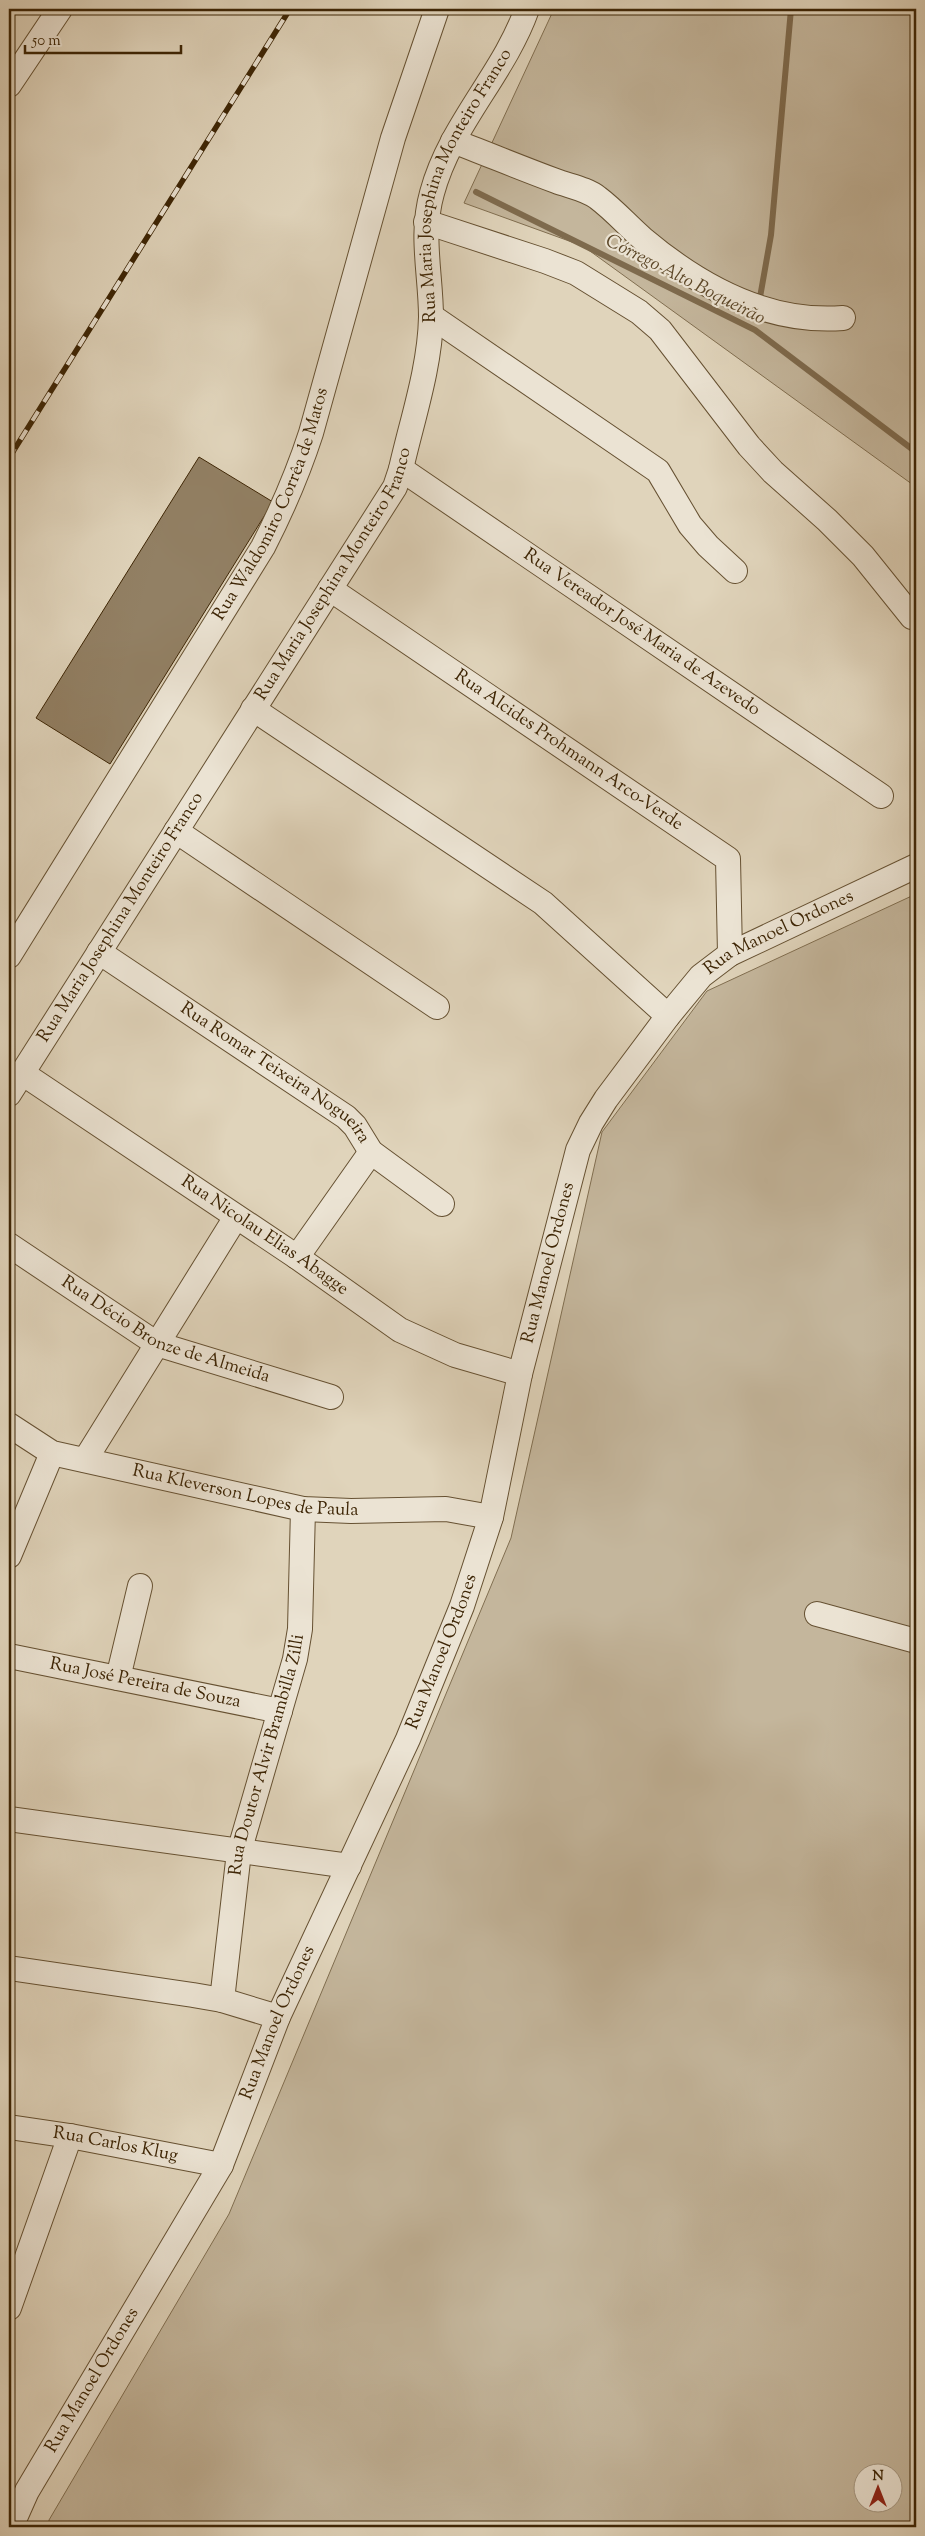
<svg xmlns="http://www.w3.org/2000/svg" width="925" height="2536" font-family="'Sorts Mill Goudy',serif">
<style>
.green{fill:#c4b69c;stroke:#806e50;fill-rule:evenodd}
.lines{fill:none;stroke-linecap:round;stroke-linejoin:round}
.stream{stroke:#7e6a4d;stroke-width:6}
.building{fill:#928064;stroke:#3d2505}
.minor-casing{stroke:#665132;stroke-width:26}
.minor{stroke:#ebe3d3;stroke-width:24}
.rail-casing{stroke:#3d2505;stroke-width:5.5}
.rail{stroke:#ebe3d3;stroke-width:4;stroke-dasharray:11;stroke-linecap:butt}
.labels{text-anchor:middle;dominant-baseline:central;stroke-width:4.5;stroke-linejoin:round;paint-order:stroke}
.street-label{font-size:18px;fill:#3d2505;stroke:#ebe3d3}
.water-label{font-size:19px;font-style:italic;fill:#5d4829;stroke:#ebe3d3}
</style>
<rect width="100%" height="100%" fill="#e0d4bb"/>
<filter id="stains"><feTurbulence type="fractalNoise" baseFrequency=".004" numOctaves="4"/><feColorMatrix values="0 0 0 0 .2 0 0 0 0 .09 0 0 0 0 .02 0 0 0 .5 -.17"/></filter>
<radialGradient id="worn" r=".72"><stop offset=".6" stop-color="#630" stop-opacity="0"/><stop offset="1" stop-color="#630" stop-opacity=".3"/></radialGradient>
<path class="green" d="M554,9H916V487L583,246L464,203Z
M916,894V2527H49V2520L229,2214L511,1538L602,1132L707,991ZM862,2474H892V2504H862Z"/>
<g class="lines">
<path class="stream" d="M476,192L755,330L916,452
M759,303L771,235L791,9"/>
</g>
<path class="building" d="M199,457L273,502L110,764L36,718Z"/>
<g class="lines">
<g class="minor-casing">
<g id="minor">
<path d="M9,85L60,9"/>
<path d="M453,141C487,154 521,168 556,181C569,186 587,189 598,198C614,210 628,226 643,239C700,287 767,324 843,318"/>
<path d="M426,222L545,261L576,273L639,312L660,330L749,446L773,472L827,520L863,556L912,617"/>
<path d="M431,316L658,471L690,525L708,546L735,571"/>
<path id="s1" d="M401,469L881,796"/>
<path id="s2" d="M330,589L728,859L730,954"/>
<path d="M253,709L543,903L668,1016"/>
<path d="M176,831L437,1007"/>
<path id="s3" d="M99,952L346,1117L355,1126L371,1152L442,1204"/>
<path id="s4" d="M9,956L263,547C282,510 298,473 311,433L393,138L437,9"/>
<path id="s5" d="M22,1073L297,1257L400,1330L455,1355L520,1374"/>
<path id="s6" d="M9,1094L395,487L401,469C412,420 430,368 431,317C431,275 420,235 432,193C450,125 504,74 527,9"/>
<path id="s7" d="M9,1245L157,1344L331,1397"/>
<path d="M297,1257L371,1152"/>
<path id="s8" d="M9,1425L52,1453L303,1509L351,1511L446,1509L491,1517"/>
<path d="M85,1460L236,1217"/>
<path d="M9,1556L52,1453"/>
<path d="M817,1614L916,1641"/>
<path id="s9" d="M9,1656L280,1711"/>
<path d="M118,1678L140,1586"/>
<path d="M9,1819L349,1866"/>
<path d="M9,1968L193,1995L222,2000L278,2017"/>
<path id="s10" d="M222,2000L239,1852L295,1659L300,1629L303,1509"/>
<path id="s11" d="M9,2127L70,2136L221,2165"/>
<path d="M9,2308L70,2136"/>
<path id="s12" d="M11,2527L27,2491L221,2165L278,2017L408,1739L462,1606L491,1517L520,1374L578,1150L591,1123L606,1099L668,1016L701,976L730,954L916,866"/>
</g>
</g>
<use href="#minor" class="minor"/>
<g class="rail-casing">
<path id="rail" d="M9,458L290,9"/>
</g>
<use href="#rail" class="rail"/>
</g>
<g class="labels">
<g class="street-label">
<text stroke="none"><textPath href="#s6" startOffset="1034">Rua Maria Josephina Monteiro Franco</textPath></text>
<text stroke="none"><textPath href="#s4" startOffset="524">Rua Waldomiro Corrêa de Matos</textPath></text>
<text stroke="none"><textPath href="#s6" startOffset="614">Rua Maria Josephina Monteiro Franco</textPath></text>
<text stroke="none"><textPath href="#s1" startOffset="291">Rua Vereador José Maria de Azevedo</textPath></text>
<text stroke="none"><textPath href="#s2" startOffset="288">Rua Alcides Prohmann Arco-Verde</textPath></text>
<text stroke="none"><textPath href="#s6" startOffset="209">Rua Maria Josephina Monteiro Franco</textPath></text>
<text stroke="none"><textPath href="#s12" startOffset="1802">Rua Manoel Ordones</textPath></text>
<text stroke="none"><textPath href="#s3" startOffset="214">Rua Romar Teixeira Nogueira</textPath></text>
<text stroke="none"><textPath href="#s5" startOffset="292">Rua Nicolau Elias Abagge</textPath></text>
<text stroke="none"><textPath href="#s12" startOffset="1382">Rua Manoel Ordones</textPath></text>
<text stroke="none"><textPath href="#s7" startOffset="180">Rua Décio Bronze de Almeida</textPath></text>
<text stroke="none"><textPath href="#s8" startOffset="249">Rua Kleverson Lopes de Paula</textPath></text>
<text stroke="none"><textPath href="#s12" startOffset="978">Rua Manoel Ordones</textPath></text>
<text stroke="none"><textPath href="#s9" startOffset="139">Rua José Pereira de Souza</textPath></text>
<text stroke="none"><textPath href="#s10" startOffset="250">Rua Doutor Alvir Brambilla Zilli</textPath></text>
<text stroke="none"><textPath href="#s12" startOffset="572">Rua Manoel Ordones</textPath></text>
<text stroke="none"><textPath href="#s11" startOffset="108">Rua Carlos Klug</textPath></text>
<text stroke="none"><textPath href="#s12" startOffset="168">Rua Manoel Ordones</textPath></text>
</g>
<g class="water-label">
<text transform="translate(685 280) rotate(27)">Córrego Alto Boqueirão</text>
</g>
</g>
<rect width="925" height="2536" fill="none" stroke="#e0d4bb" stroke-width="30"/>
<rect x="10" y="10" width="905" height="2516" fill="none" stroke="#3d2505" stroke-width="2.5"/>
<rect x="15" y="15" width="895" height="2506" fill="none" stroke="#3d2505"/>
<g transform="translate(878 2488)"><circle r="24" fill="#ebe3d3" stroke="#a59781"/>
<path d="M0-4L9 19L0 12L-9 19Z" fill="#8f2418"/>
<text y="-8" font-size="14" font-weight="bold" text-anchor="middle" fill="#3d2505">N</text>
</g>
<path d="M25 45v8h156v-8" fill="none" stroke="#3d2505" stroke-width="2.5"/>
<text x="32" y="45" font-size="15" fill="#3d2505" stroke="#ebe3d3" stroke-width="4" paint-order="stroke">50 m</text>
<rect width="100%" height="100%" filter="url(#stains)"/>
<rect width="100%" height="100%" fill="url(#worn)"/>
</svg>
